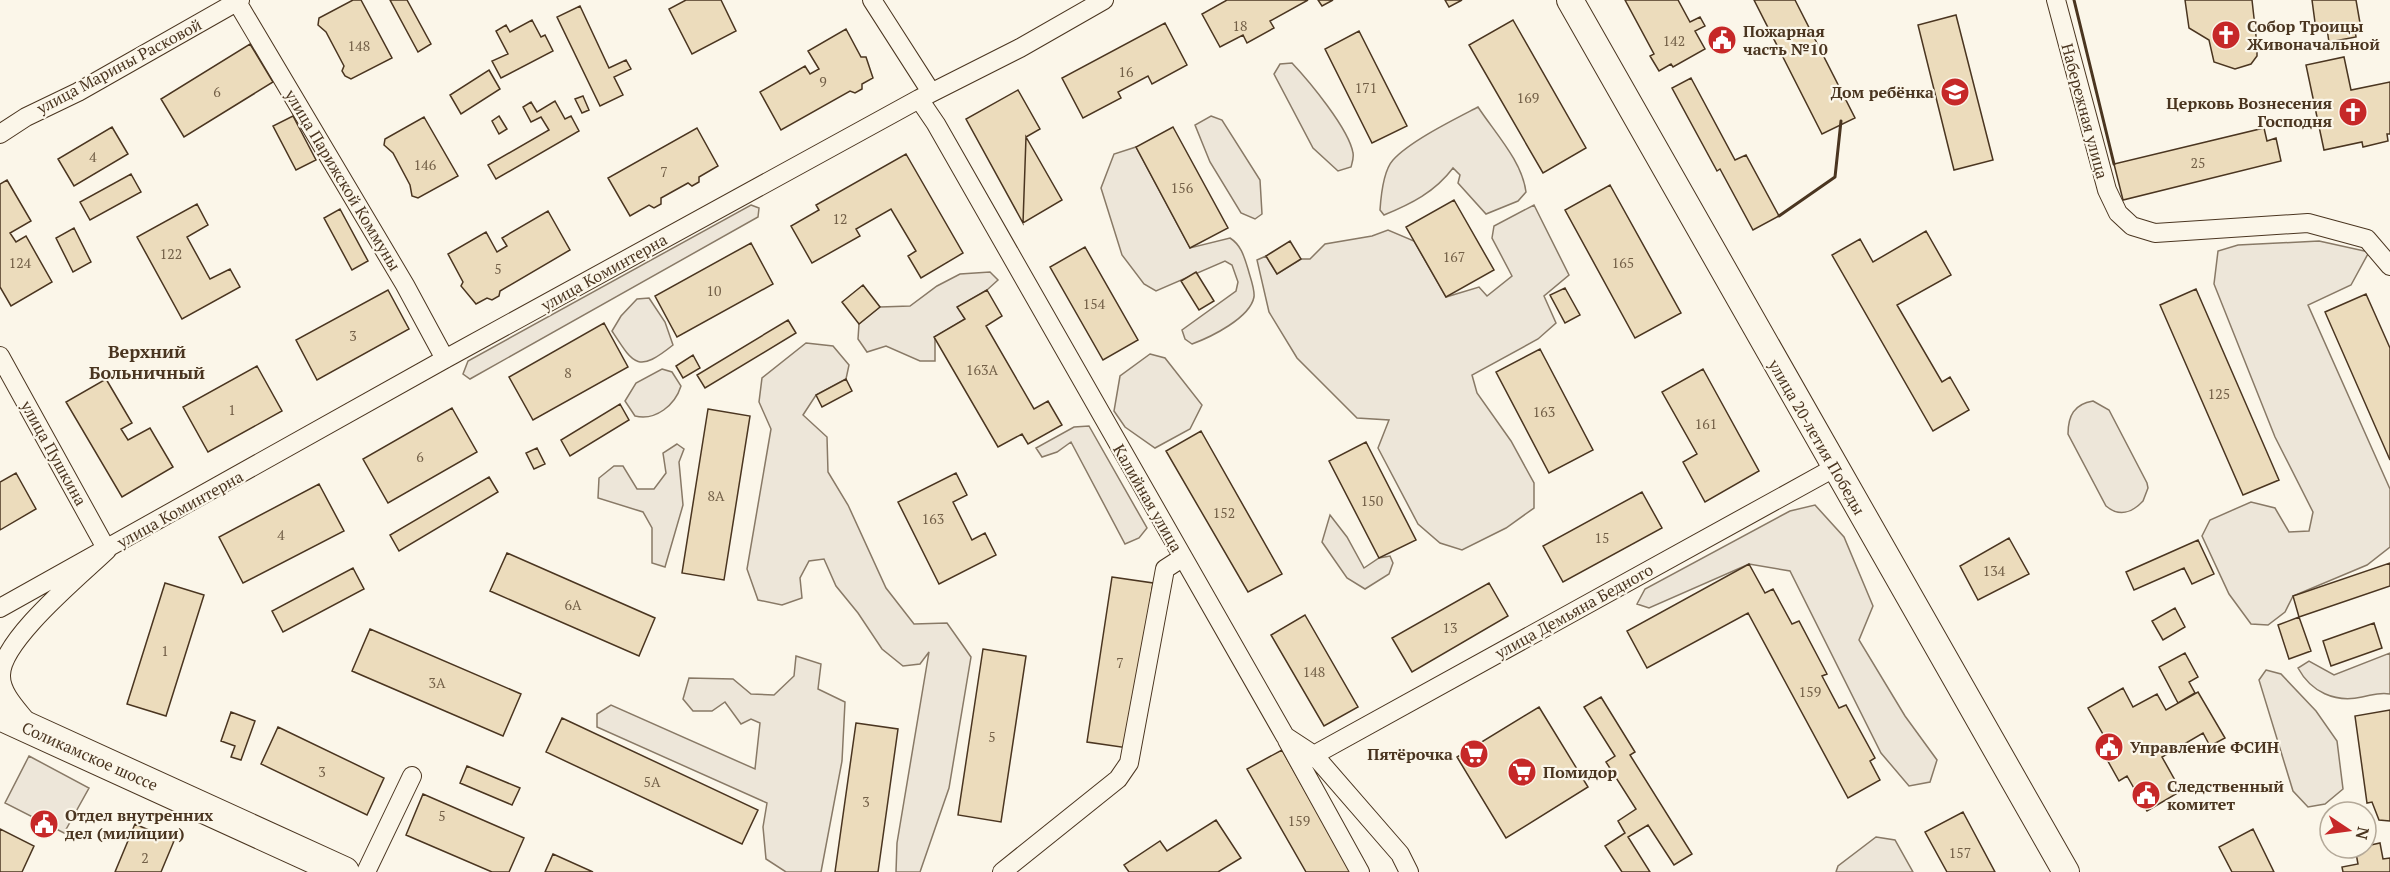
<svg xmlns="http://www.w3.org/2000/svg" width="2390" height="872" font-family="'PT Serif',serif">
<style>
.green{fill:#ede6d9;stroke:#887966;stroke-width:1.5}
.building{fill:#ecdcbc;stroke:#4a3520;stroke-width:1.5}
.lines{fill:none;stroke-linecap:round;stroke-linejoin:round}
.minor-casing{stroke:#4a3520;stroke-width:20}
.secondary-casing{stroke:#4a3520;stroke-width:28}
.trunk-casing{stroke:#4a3520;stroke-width:32}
.minor{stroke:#fbf6e9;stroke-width:18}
.secondary{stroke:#fbf6e9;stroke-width:26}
.trunk{stroke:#fbf6e9;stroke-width:30}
.wall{stroke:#4a3520;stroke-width:3}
.labels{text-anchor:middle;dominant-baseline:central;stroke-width:4.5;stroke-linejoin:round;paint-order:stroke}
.number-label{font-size:14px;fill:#725f47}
.poi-label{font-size:16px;font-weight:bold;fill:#4a3520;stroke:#fbf6e9;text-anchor:start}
.street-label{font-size:16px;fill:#4a3520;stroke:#fbf6e9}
.neighbourhood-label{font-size:18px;font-weight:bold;fill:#4a3520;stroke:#fbf6e9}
</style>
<rect width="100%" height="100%" fill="#fbf6e9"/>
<path class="green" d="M1292,63C1309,81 1349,129 1353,153C1354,158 1352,163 1351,167L1338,171L1313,148L1274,74L1280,64Z
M1478,107C1495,133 1522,161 1526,192L1518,201L1486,214L1458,183L1460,175L1453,168C1435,192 1411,204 1384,215L1380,210C1381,195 1383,171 1393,160C1410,141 1455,119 1478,107Z
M1211,116L1222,120L1260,180L1262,214L1255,219L1241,213L1210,162L1195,125Z
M1136,147L1190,248L1230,238C1241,245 1244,256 1248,269C1250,277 1255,289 1254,297C1250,318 1211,337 1192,344L1185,339L1182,330L1236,291L1238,282L1232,265L1225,261L1156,291L1144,284L1122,255L1101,188L1114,154Z
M751,205L759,208L758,217L470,379L463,374L468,361Z
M1534,205L1569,275L1544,296L1556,323L1538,339L1472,375L1477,393L1511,441L1534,483V508L1506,528L1462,550L1440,543L1418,524L1378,448L1389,420L1357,418L1297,358L1269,312L1257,260L1266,256L1277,274L1301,259H1310L1325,244L1372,236L1388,230L1414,241L1446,297L1479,287L1487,296L1512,276L1492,238L1494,226Z
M2319,241L2369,252L2351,285L2308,305L2390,489V547L2367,565L2293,596L2285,612L2268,625L2251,624L2229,594L2202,536L2210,520L2251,502L2275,508L2289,532L2309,531L2313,512L2275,437L2214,284L2218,251L2238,245Z
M990,272L998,280L987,290L958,307L965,319L935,337V361H920L886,346L867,352L858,339L859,324L880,307L910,306L937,286L960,274Z
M649,298L665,322L673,345C638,373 634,365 612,331L621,316L637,299Z
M806,343L833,346L849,365L846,379L816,395L803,415L827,437L828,472L848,505L886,588L914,624L947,623L971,657L949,788L920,872H896L897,843L929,652L920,664L903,666L882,649L858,613L836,586L824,559L809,561L800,578L802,598L782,605L758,600L747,569L771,429L759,402L762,378Z
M1150,354L1165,358L1202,405L1190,429L1155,448L1125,427L1114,411L1120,376Z
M662,369L672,372L681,386C675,405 656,421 635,416L625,401L636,383Z
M2093,401L2109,410L2147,483L2148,488L2143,501C2132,513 2119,517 2106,506L2068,434C2068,416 2074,404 2093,401Z
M1089,426L1147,528L1139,538L1125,544L1071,442L1057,452L1042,457L1036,448L1074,427Z
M677,444L684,449L679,462L683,505L665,567L652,563V528L643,512L598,498L599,478L614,466H623L637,489H654L666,473L663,453Z
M1815,505L1844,537L1873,606L1859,640L1905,716L1937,760L1930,782L1909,786L1881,753L1790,571L1749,564L1649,608L1637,604L1645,589L1790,511Z
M1330,515L1347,537L1364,568L1379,558L1390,556L1393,563L1389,574L1365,589L1347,578L1322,542Z
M2390,653V694C2379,692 2373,695 2362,697C2335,703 2311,692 2298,668L2309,661L2334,675Z
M796,656L821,664L818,689L845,702L842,761L821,872H786L766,859L763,827L767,803L597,727V714L611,705L755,769L760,723L751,719L741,724L725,702L712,711H693L683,699L689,678L733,679L751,694L774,695L794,676Z
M2266,670L2281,674L2316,711L2337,741L2343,789L2325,804L2308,807L2293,791L2259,680Z
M29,756L89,788L64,833L5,803Z
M1876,837L1895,840L1913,872H1836L1838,866Z"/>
<path class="building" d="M353,0H361L392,58L351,79L345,76L342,71L344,66L326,32L318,25L319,18Z
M390,0H407L431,44L418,52Z
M686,0H721L736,31L692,54L669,9Z
M1227,0H1308L1270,21L1274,28L1247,43L1243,35L1220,47L1202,14Z
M1318,0H1333L1322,6Z
M1445,0H1462L1449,7Z
M1625,0H1678L1690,22L1700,17L1705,26L1695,31L1705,49L1673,67L1671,64L1659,71L1650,56L1654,54Z
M1754,0H1795L1855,118L1822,134Z
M2185,0H2252L2257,45V56L2251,64L2235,69L2214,62L2209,40L2189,28Z
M2312,0H2356L2360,23L2354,24L2356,37L2329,42L2327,29L2316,30Z
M580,6L609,68L626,60L631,69L614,77L623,95L600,106L557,17Z
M1956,15L1993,160L1954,170L1918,25Z
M532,20L541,37L545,35L553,51L501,78L492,61L508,54L496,31L506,25L510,32Z
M1513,20L1586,148L1543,173L1469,45Z
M1165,23L1187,65L1152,84L1148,76L1118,92L1121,98L1083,118L1062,78Z
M846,29L861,57H866L873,78L862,84V89L855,93L850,91L781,130L760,92L805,66L810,74L819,69L808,51Z
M1359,31L1407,126L1372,143L1325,49Z
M250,44L273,82L184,137L161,99Z
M2344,57L2351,90L2390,82V134H2387L2388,141L2363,147L2362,142L2324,150L2306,65Z
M489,70L500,89L461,114L450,95Z
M1691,78L1735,160L1746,155L1779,216L1753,230L1720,169L1717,171L1672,88Z
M1018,90L1040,129L1026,137L1023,223L966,119Z
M583,96L589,110L582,113L575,99Z
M555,101L565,119L571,116L579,131L496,179L488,165L549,130L541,117L531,122L523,107L531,102L537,112Z
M293,116L316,160L296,170L273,126Z
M499,116L507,129L499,134L492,121Z
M424,117L458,176L418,198L412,196L410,185L393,153L384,145L385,139Z
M112,127L128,154L74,186L58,159Z
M1173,127L1228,228L1190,248L1136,147Z
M697,128L718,166L699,177V182L692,186L688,183L661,198V204L654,208L649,205L630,216L608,178Z
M2264,128L2267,141L2276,138L2281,161L2123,200L2114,164Z
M1026,137L1062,200L1023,223Z
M906,154L963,253L921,278L908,256L916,251L891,209L856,229L860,236L812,263L791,226L819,210L816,205Z
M131,174L141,192L90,220L80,202Z
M7,180L31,221L10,233L16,242L26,236L52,282L11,306L0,287V184Z
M1610,185L1681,313L1635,338L1565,210Z
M1454,200L1494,270L1446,297L1406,227Z
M197,204L208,225L187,237L210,279L230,269L240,287L182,319L137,237Z
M340,209L368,261L352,270L324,218Z
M548,211L570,250L500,291L499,296L492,300L487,298L476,304L461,286L463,282L448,254L486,232L497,252L507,246L502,238Z
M74,228L91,262L73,272L56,238Z
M1926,231L1951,275L1897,305L1942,382L1950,377L1969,410L1933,431L1832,255L1860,239L1873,262Z
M1290,241L1301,259L1277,274L1266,256Z
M751,243L773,284L677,337L655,296Z
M1085,247L1138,340L1103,360L1050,267Z
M1196,272L1214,301L1199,310L1181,281Z
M863,285L880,307L859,324L842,302Z
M1565,288L1580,315L1565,323L1550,295Z
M2196,289L2279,480L2243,495L2160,305Z
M388,290L409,329L317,380L296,340Z
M987,290L1002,316L986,326L1034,409L1048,401L1062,425L1028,444L1022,434L998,447L934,337L965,319L957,307Z
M2366,294L2390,348V460L2325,312Z
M788,320L796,333L705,388L697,375Z
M604,323L628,367L533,420L509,377Z
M1540,349L1593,450L1549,473L1496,372Z
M693,355L700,368L683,378L676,366Z
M257,366L282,411L208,452L183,407Z
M1703,369L1759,471L1705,502L1683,462L1697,454L1662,392Z
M106,379L132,423L121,429L128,440L150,428L173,467L122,497L66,402Z
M846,379L852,391L822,407L816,395Z
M620,404L629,420L570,456L561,440Z
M452,408L477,452L388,503L363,459Z
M708,409L750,416L724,580L682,573Z
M1201,431L1282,574L1248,592L1166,451Z
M1366,442L1416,540L1379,558L1329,461Z
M537,448L545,464L534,469L526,453Z
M16,473L36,509L0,530V482Z
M956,473L967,495L953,502L972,540L985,533L996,555L939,584L898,502Z
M489,477L498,492L399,551L390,535Z
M319,484L344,531L243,583L219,537Z
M1642,492L1662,528L1563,582L1543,546Z
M2009,538L2029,574L1978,600L1960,566Z
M2198,540L2214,574L2192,584L2184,568L2134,590L2126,572Z
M507,553L655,618L639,656L490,591Z
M2390,563V586L2299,617L2293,596Z
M1749,564L1765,593L1773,589L1792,624L1799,621L1827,674L1822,676L1839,708L1846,705L1875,758L1870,761L1880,780L1848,798L1748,613L1647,668L1627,631Z
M353,568L364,589L283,632L272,611Z
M1112,577L1153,583L1128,748L1087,742Z
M165,583L204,595L166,716L127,704Z
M1489,583L1508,616L1412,672L1392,638Z
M2175,608L2185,627L2163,640L2152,621Z
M1305,615L1358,707L1324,726L1271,635Z
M2299,617L2311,651L2289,659L2278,625Z
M2374,623L2382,648L2331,666L2323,641Z
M370,629L521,694L503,736L352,671Z
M983,649L1026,656L1001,822L958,815Z
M2185,653L2198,677L2189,682L2195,693L2178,703L2159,667Z
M2123,688L2133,707L2157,694L2166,710L2198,692L2225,738L2210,746L2203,733L2162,757L2181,791L2147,811L2127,776L2119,781L2100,747L2108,743L2088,708Z
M1601,697L1635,752L1630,755L1692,854L1674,865L1648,825L1628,837L1650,872H1622L1605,846L1625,833L1618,821L1636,809L1606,762L1615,756L1584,707Z
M1539,707L1588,787L1506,838L1457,757Z
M2390,710V821L2379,820L2372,802L2367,803L2355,716Z
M231,712L255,721L241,760L231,757L235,746L221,741Z
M562,718L758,810L742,844L546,752Z
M856,723L898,729L878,872H835Z
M278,727L384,778L367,815L261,764Z
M1282,750L1351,872H1306L1247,769Z
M467,766L520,788L512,805L460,783Z
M423,794L524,838L509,872H492L406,835Z
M1963,812L1995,872H1947L1925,832Z
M1216,820L1241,858L1218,872H1129L1124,865L1160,841L1167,851Z
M135,824L174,841L161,872H115Z
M0,829L34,846L22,872H0Z
M2253,829L2274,872H2232L2219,847Z
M2380,843L2383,859L2390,858V872H2343L2342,867L2358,864L2355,848H2366V846Z
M553,854L593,872H545Z"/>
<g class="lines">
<g class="minor-casing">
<path id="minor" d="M872,0L931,92
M2056,0L2107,190L2118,213L2132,226L2155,233L2308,223L2367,239L2390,266
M237,2L405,285L445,359
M919,99L936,124L1285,736L1314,755L1400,854L1409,872
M0,134L26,117L78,92L240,0
M0,356L107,550C81,575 0,641 1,676C1,694 18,710 28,723
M0,608L445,359L919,99L1020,48L1104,0
M1287,740L1360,872
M1314,755L1834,468
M366,872L412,776
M1002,872L1118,779L1129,763L1165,569L1182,558"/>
</g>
<g class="secondary-casing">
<path id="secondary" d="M1570,0L2066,872"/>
</g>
<g class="trunk-casing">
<path id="trunk" d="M0,715L344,872"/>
</g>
<use href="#minor" class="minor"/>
<use href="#secondary" class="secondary"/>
<use href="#trunk" class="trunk"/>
<path class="wall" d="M2074,0L2114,164
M1779,216L1835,177L1841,121"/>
</g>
<defs>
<g id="church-disc" transform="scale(1.5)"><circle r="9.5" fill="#c62828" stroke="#fbf6e9"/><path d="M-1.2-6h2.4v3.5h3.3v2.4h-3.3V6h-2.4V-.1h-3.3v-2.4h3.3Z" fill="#fff"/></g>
<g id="civic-disc" transform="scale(1.5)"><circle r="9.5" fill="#c62828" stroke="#fbf6e9"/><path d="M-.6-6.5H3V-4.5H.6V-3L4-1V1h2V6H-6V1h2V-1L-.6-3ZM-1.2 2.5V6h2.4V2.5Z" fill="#fff"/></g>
<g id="school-disc" transform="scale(1.5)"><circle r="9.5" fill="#c62828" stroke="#fbf6e9"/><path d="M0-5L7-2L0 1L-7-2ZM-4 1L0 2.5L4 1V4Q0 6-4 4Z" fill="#fff"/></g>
<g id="supermarket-disc" transform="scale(1.5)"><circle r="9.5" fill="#c62828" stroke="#fbf6e9"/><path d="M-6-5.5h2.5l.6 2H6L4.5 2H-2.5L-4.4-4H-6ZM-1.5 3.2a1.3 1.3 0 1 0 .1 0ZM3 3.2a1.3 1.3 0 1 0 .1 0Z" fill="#fff"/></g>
</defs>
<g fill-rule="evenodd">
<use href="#church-disc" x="2226" y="35"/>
<use href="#civic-disc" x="1722" y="40"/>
<use href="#school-disc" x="1955" y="92"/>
<use href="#church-disc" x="2353" y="112"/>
<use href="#civic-disc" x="2109" y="747"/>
<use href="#supermarket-disc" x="1474" y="754"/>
<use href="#supermarket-disc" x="1522" y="772"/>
<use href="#civic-disc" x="2146" y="795"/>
<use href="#civic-disc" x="44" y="824"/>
</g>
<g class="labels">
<g class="number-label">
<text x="1240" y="25">18</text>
<text x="1674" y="40">142</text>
<text x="359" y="45">148</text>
<text x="1126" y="71">16</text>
<text x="823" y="81">9</text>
<text x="1366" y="87">171</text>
<text x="217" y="91">6</text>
<text x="1528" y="97">169</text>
<text x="93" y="156">4</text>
<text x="2198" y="162">25</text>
<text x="425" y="164">146</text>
<text x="664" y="171">7</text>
<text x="1182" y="187">156</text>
<text x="840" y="218">12</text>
<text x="171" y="253">122</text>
<text x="1454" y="256">167</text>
<text x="20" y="262">124</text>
<text x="1623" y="262">165</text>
<text x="498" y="268">5</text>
<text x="714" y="290">10</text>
<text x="1094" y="303">154</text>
<text x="353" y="335">3</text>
<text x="982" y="369">163А</text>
<text x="568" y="372">8</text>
<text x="2219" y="393">125</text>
<text x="232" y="409">1</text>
<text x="1544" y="411">163</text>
<text x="1706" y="423">161</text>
<text x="420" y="456">6</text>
<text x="716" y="495">8А</text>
<text x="1372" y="500">150</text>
<text x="1224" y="512">152</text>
<text x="933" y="518">163</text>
<text x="281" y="534">4</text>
<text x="1602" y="537">15</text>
<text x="1994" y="570">134</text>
<text x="573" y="604">6А</text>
<text x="1450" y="627">13</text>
<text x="165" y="650">1</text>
<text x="1120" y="662">7</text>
<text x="1314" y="671">148</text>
<text x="437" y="682">3А</text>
<text x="1810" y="691">159</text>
<text x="992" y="736">5</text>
<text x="322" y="771">3</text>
<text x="652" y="781">5А</text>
<text x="866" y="801">3</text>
<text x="442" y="815">5</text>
<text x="1299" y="820">159</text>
<text x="1960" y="852">157</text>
<text x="145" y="857">2</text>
</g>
<g class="poi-label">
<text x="2247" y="26">Собор Троицы<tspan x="2247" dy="18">Живоначальной</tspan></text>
<text x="1743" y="31">Пожарная<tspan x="1743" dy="18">часть №10</tspan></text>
<text x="1934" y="92" text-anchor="end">Дом ребёнка</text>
<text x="2332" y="103" text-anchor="end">Церковь Вознесения<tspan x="2332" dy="18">Господня</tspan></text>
<text x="2130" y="747">Управление ФСИН</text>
<text x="1453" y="754" text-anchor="end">Пятёрочка</text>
<text x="1543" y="772">Помидор</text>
<text x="2167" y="786">Следственный<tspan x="2167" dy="18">комитет</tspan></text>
<text x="65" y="815">Отдел внутренних<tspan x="65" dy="18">дел (милиции)</tspan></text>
</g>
<g class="street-label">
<text transform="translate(119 66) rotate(-28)">улица Марины Расковой</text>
<text transform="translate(2085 111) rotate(75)">Набережная улица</text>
<text transform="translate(343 180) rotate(59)">улица Парижской Коммуны</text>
<text transform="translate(604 272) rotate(-29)">улица Коминтерна</text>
<text transform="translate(1817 437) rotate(60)">улица 20-летия Победы</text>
<text transform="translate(54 453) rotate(61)">улица Пушкина</text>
<text transform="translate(1148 498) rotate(60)">Калийная улица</text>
<text transform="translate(180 509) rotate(-29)">улица Коминтерна</text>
<text transform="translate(1574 611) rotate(-29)">улица Демьяна Бедного</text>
<text transform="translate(90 756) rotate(24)">Соликамское шоссе</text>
</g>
<g class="neighbourhood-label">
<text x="147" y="351">Верхний<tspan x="147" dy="21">Больничный</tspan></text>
</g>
</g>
<g transform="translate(2348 830) rotate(103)"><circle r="28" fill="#fbf6e9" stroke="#b4a999" stroke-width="1.5"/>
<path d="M0-4.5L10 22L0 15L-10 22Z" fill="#c62828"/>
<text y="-9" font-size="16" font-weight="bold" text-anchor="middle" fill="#4a3520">N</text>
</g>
</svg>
